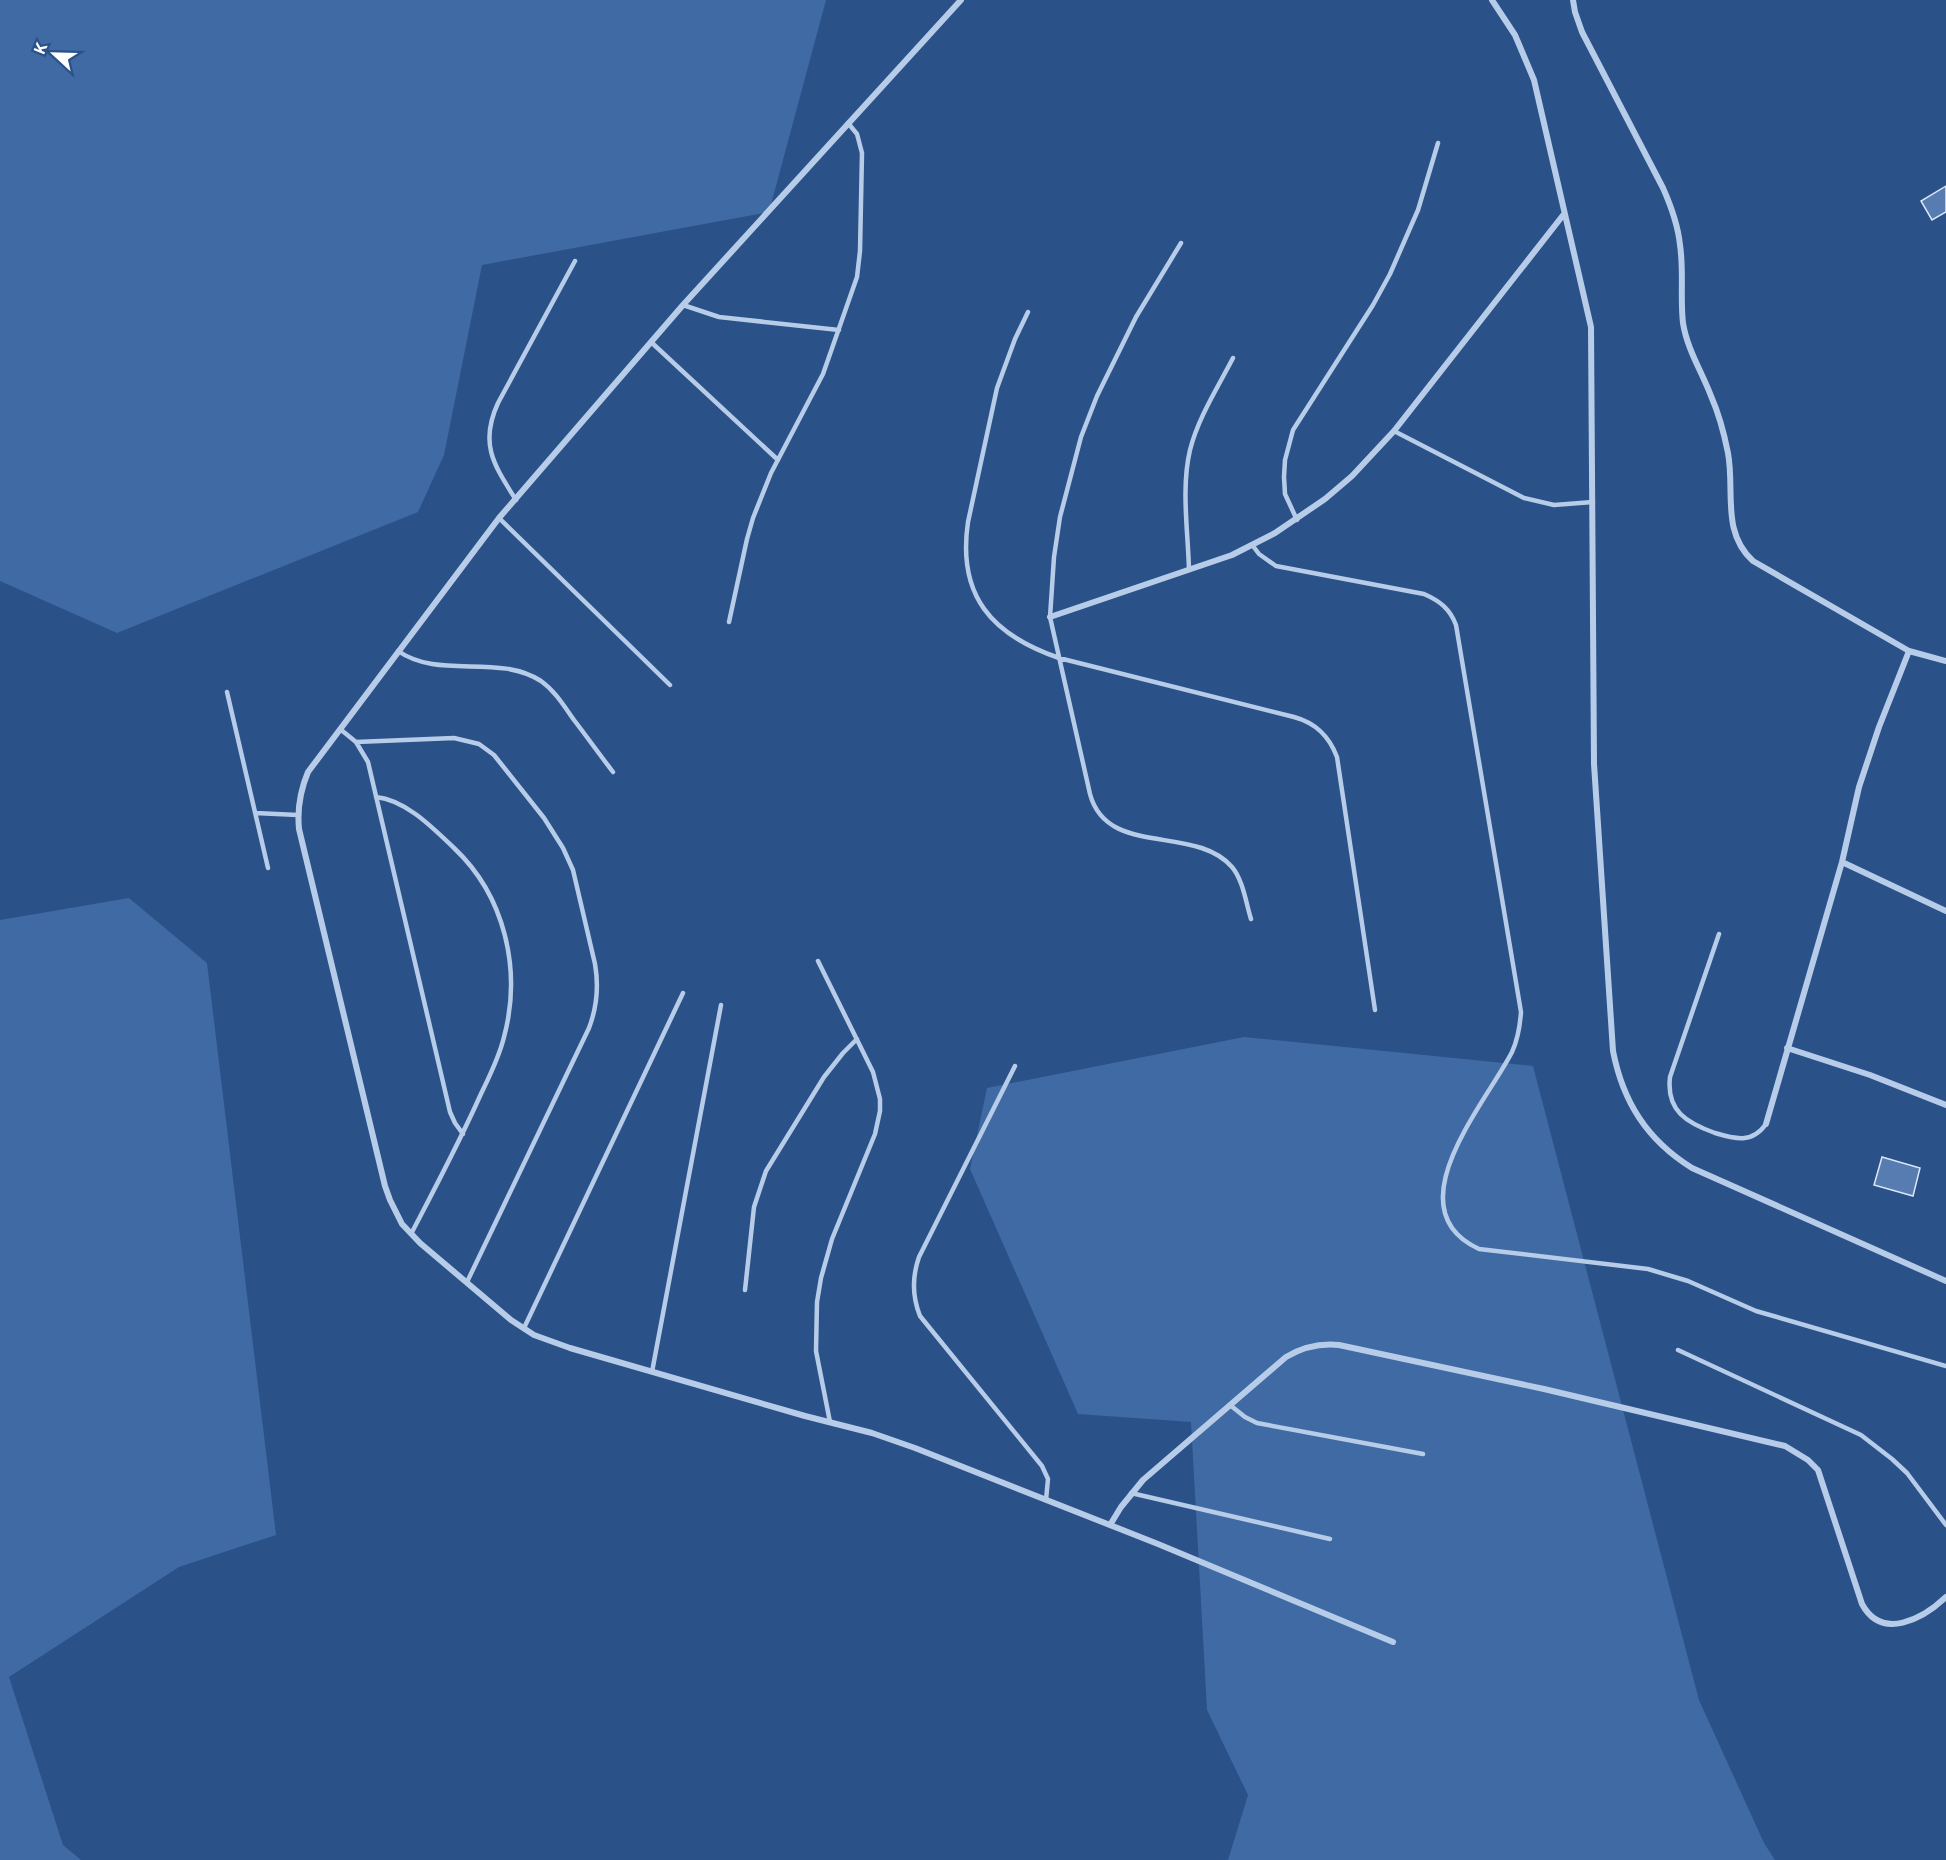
<svg xmlns="http://www.w3.org/2000/svg" width="1946" height="1860" font-family="Roboto,sans-serif">
<style>
.green{fill:#3f6aa4}
.building{fill:#567cb1;stroke:#dbe7f7;stroke-width:1.5}
.lines{fill:none;stroke-linecap:round;stroke-linejoin:round}
.lane{stroke:#b7cce8;stroke-width:4.5}
.street{stroke:#b7cce8;stroke-width:6}
</style>
<rect width="100%" height="100%" fill="#2a5188"/>
<path class="green" d="M0,0H826L769,212L482,265L444,455L418,512L117,633L0,581Z
M129,898L207,963L276,1535L179,1567L9,1677L63,1845L81,1860H0V920Z
M1244,1037L1533,1066L1699,1700L1764,1843L1775,1860H1228L1248,1795L1207,1710L1191,1422L1078,1414L970,1169L987,1088Z"/>
<path class="building" d="M1946,186V212L1932,220L1921,201Z
M1882,1157L1920,1168L1913,1196L1874,1185Z"/>
<g class="lines">
<path class="lane" d="M1181,243L1136,317L1097,396L1081,437L1060,517L1054,557L1050,617L1090,794C1107,858 1195,824 1232,867C1243,880 1246,903 1251,919
M683,305L719,317L839,330
M1028,312L1015,339L997,388L968,522C957,596 992,635 1059,658L1294,717C1316,723 1329,736 1337,757L1375,1010
M651,342L778,460
M1394,431L1524,498L1554,505L1593,502
M516,500C494,465 479,444 498,403L575,261
M499,518L670,685
M1297,520L1285,494L1284,477L1285,460L1293,430L1373,305L1390,274L1418,210L1438,143
M1253,546L1259,554L1276,566L1424,594C1440,601 1450,609 1456,625L1521,1012C1520,1026 1518,1039 1512,1052C1486,1103 1392,1209 1479,1249L1648,1269L1688,1281L1756,1311L1946,1366
M1189,570C1188,531 1181,488 1190,450C1198,418 1218,387 1233,358
M729,622L747,539L753,518L771,473L823,374L857,277L860,251L862,153L857,134L848,123
M398,651C440,680 497,653 541,681C555,691 564,706 574,720C587,737 600,755 613,772
M227,692L268,868
M340,729L356,742L368,762L450,1112L455,1123L463,1134
M356,742L454,738L479,744L494,755L544,818L563,848L573,870L595,964C599,987 597,1007 589,1028L467,1282
M376,797C406,800 433,828 454,848C505,896 522,970 504,1037C499,1058 489,1077 480,1096C459,1143 435,1188 411,1234
M255,813L298,815
M1719,934L1670,1077C1666,1111 1687,1123 1715,1133C1735,1139 1752,1144 1766,1124
M818,961L873,1072L880,1099V1111L875,1134L832,1239L821,1278L817,1302L816,1351L830,1422
M1015,1066L919,1257C912,1277 912,1296 920,1316L1042,1466L1048,1479L1046,1500
M745,1290L754,1207L766,1171L824,1077L843,1053L857,1039
M524,1328L683,993
M1678,1350L1861,1435L1892,1459L1907,1473L1946,1525
M652,1372L721,1005
M1230,1405L1245,1417L1257,1423L1423,1454
M1131,1493L1330,1539"/>
<path class="street" d="M961,0L683,305L499,518L308,772C300,791 297,808 299,829L385,1186L390,1200L402,1224L420,1243L511,1320L534,1335L570,1348L805,1416L872,1433L915,1448L1158,1544L1393,1642
M1492,0L1515,35L1534,80L1591,327L1594,764L1613,1051C1623,1102 1647,1140 1692,1168L1946,1281
M1573,0L1575,12L1582,32L1663,188C1671,206 1678,225 1680,245C1684,271 1680,297 1683,323C1687,349 1702,372 1711,396C1719,414 1724,433 1728,453C1735,491 1721,532 1753,561L1909,651L1946,661
M1050,617L1232,555L1275,533L1325,499L1352,476L1394,431L1564,214
M1842,862L1946,911
M1787,1048L1870,1075L1946,1105
M1766,1124L1842,862L1859,787L1879,727L1909,651
M1110,1525L1121,1507L1143,1480L1286,1357C1303,1347 1319,1343 1339,1345L1544,1389L1785,1446L1808,1460L1818,1470L1862,1604C1882,1641 1923,1619 1946,1597"/>
</g>
<g transform="translate(54 54) rotate(292)" stroke="#2a5188" stroke-width="4.5" paint-order="stroke">
<path d="M0-4.5L10 22L0 15L-10 22Z" fill="#ffffff"/>
<text y="-9" font-size="16" font-weight="bold" text-anchor="middle" fill="#ffffff">K</text>
</g>
</svg>
